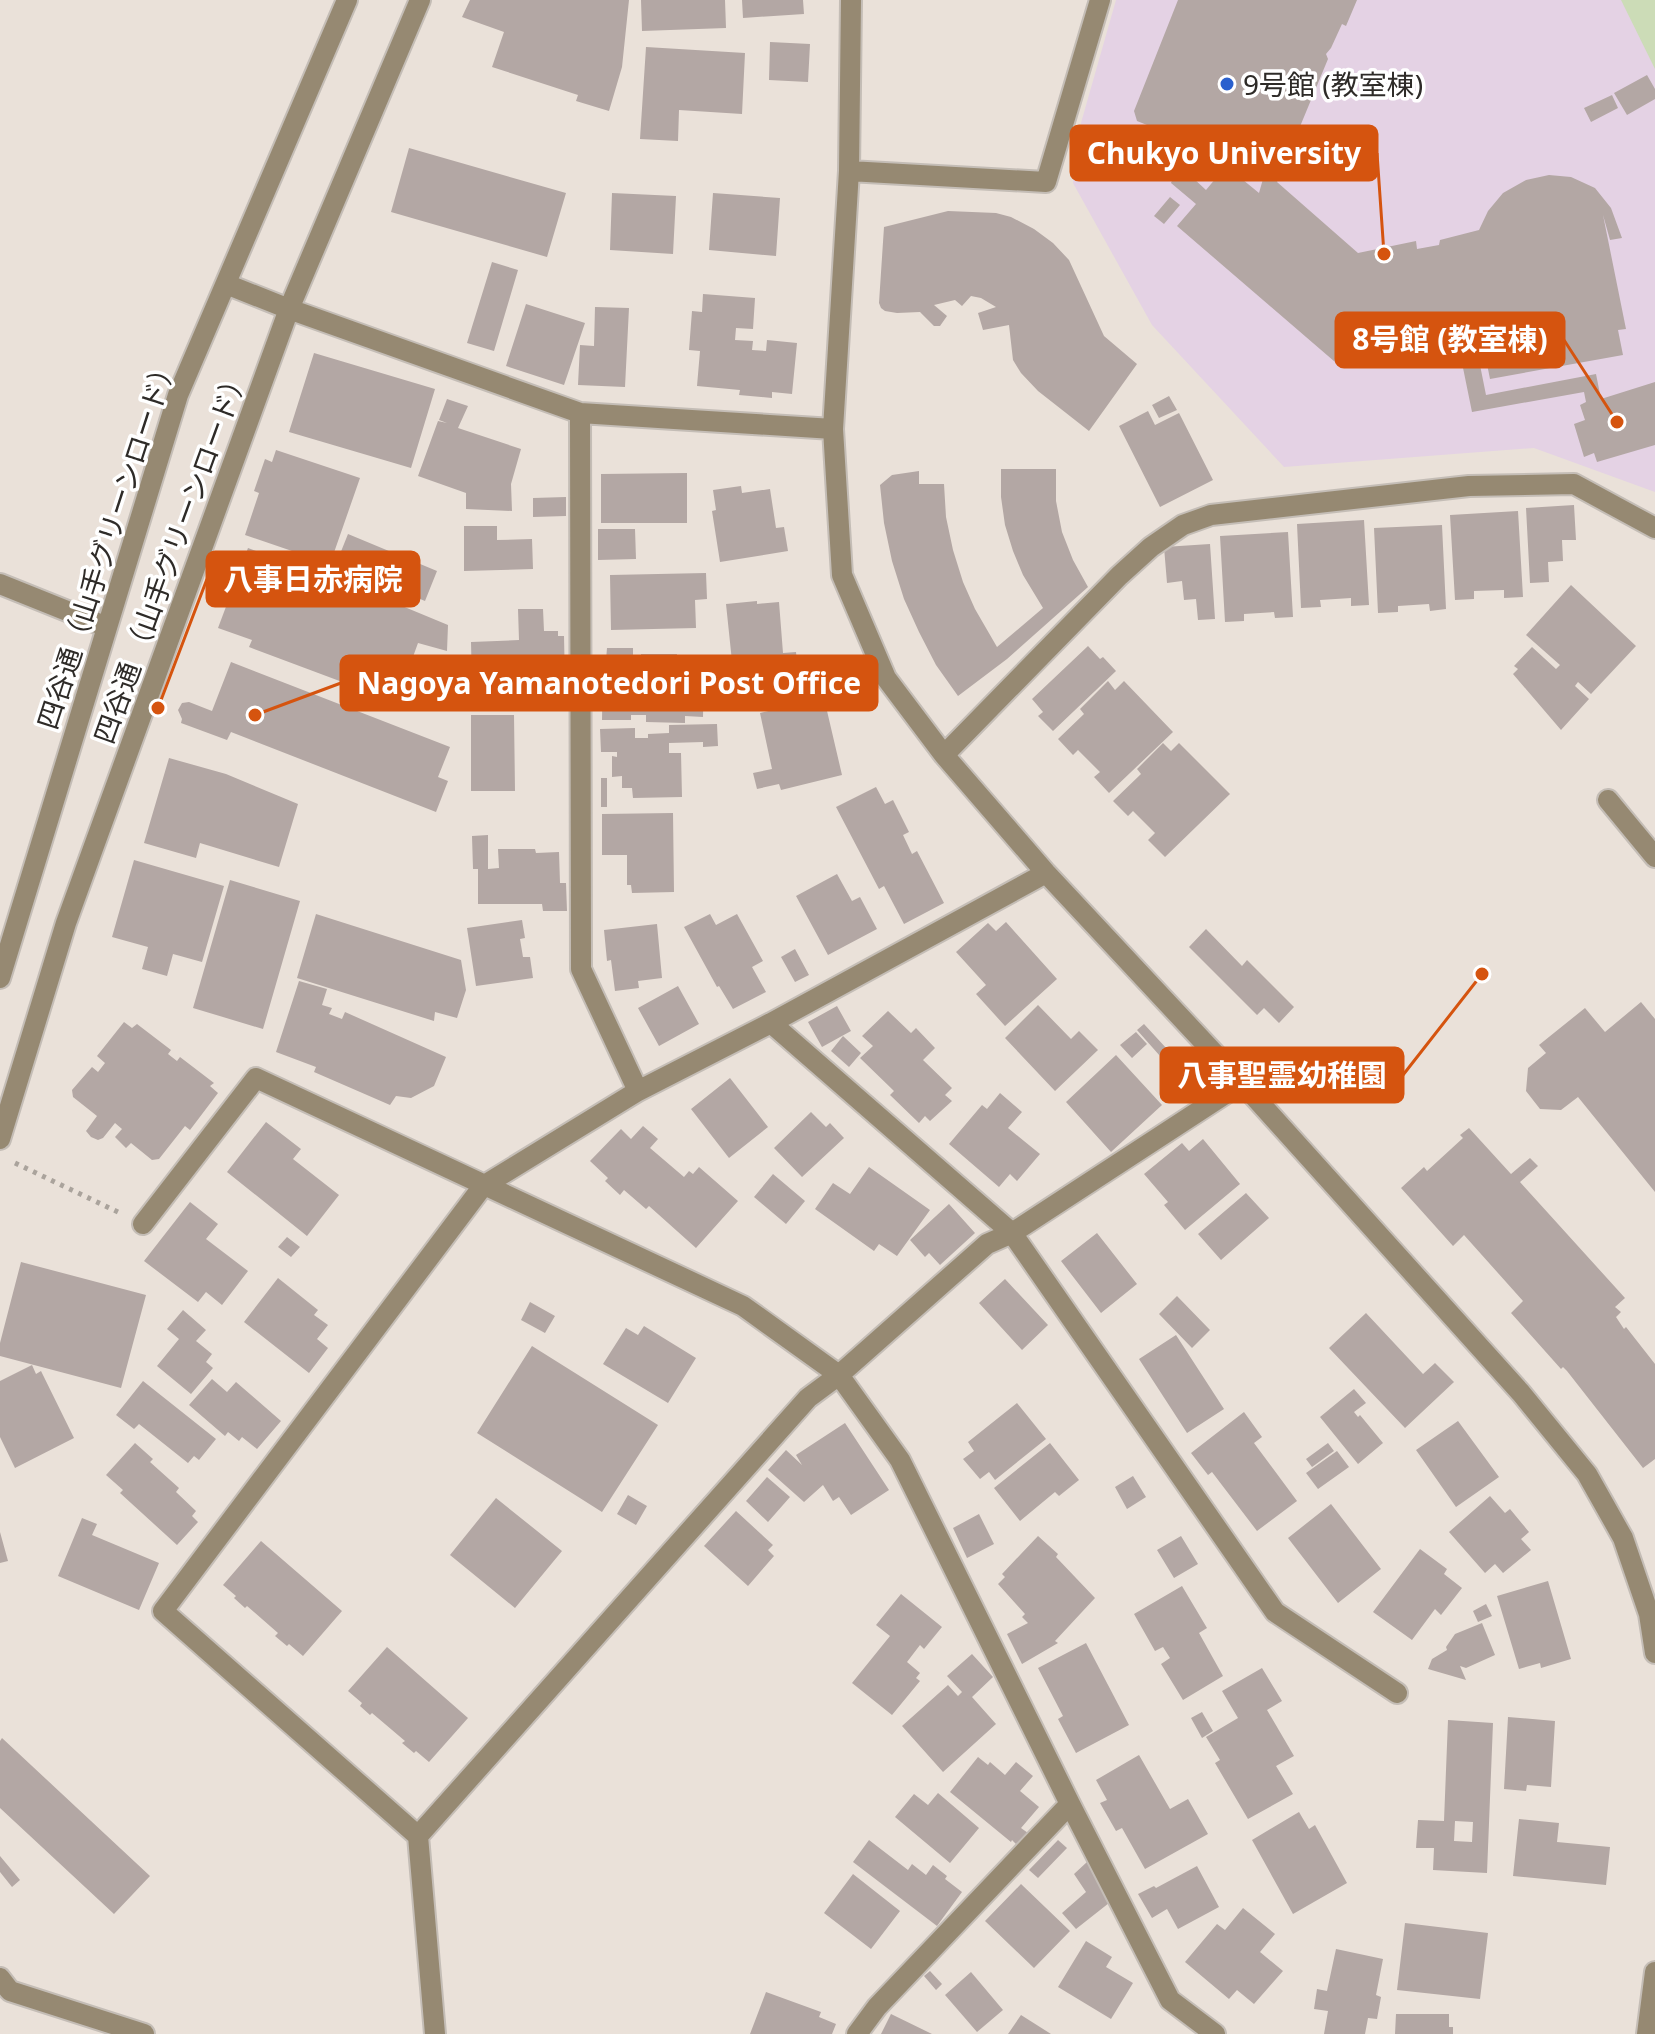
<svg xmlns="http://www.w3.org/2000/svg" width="1655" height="2034" font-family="'Noto Sans','Noto Sans JP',sans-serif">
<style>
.education{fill:#e4d2e4}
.green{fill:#ccdcb7}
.building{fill:#b3a7a4;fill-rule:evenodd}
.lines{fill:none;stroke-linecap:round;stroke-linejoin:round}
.minor-casing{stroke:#c4bdb6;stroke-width:24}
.path{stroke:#aaa39c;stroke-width:5;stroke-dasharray:4 6;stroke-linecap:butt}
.minor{stroke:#968972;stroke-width:20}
.poi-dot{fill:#2a60ce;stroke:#fff;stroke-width:3}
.labels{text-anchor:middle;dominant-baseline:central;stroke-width:7;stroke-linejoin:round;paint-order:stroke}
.poi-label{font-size:28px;fill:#2e2b28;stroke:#fff;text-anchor:start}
.street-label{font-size:28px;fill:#2e2b28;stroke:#fff}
.leader{fill:none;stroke:#d5540f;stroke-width:3}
.callout-dot{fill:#d5540f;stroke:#fff;stroke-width:3}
.callout{fill:#d5540f;stroke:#d5540f;stroke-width:3}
.callout-label{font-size:30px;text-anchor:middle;font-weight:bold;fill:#fff}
</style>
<rect width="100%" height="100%" fill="#eae1d9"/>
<path class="education" d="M1116,0H1655V492L1534,448L1284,467L1152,325L1073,183L1075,144Z"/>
<path class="green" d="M1621,0H1655V69Z"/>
<path class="building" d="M470,0H629L622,67L609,111L576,101L578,95L492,67L504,32L462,17Z
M641,0H725L726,28L642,31Z
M742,0H803L804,14L743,18Z
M1178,0H1357L1346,26L1342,24L1331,48L1326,54L1328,59L1277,182L1358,253L1416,241L1417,249L1439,245L1440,240L1479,230L1488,211L1503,193L1526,180L1549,175L1571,177L1595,188L1611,208L1622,238L1610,240L1603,215L1626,329L1618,330L1623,355L1490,379L1485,354L1478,355L1486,395L1596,374L1601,399L1655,382V445L1597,462L1594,453L1584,457L1574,424L1585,420L1580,405L1586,402L1584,392L1472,412L1461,358L1430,364L1429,354L1342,368L1177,226L1196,204L1171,183L1187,141L1137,121L1134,111ZM1203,147L1265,172L1259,193L1226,166L1206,190L1192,177Z
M770,42L810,44L808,82L769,80Z
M646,47L745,53L742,114L679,110L678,141L640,139Z
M1647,75L1655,89V99L1627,115L1614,93Z
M1612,95L1618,108L1591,122L1584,108Z
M409,148L566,193L547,257L391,212Z
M612,193L676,196L673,254L610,250Z
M713,193L780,198L776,256L709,250Z
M1170,197L1180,205L1164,224L1154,216Z
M948,211L996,213L1011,217L1034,229L1053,243L1069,260L1104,336L1137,364L1089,431L1038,391L1021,373L1013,360L1009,325L983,330L978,313L996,307L981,298L971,296L962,306L955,300L934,305L947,316L940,326H934L920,312L897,313L885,311L881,308L879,303L884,227Z
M492,262L518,270L494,351L467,343Z
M703,294L755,298L753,329L736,328L735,340L753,341L752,350L766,351L767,340L797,343L792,394L772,392V398L739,395L740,390L697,386L700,351L689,350L692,311L702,312Z
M526,304L585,323L564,385L506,366Z
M595,307L629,308L625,387L578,385L580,345L594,346Z
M314,353L435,389L411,468L289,432Z
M1169,396L1177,410L1159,418L1152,405Z
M447,399L468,406L458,428L521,449L511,484L512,511L466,509V493L418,476L438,421L447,423L439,420Z
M1148,411L1155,425L1179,413L1213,480L1160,507L1119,426Z
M276,450L360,478L330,564L245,535L259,493L254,491L265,459L272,462Z
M1001,469H1056V501L1062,532L1073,560L1088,587L1007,659L958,696L936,665L919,632L904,599L892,561L884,523L880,485L892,475L919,471V484H944L946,517L953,550L963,582L975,609L997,647L1043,608L1023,575L1013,551L1005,525L1001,497Z
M687,473V523H601V474Z
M741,486L742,493L770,489L776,528L784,527L788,551L720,562L712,511L716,510L713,490Z
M566,497V516L533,517V498Z
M1574,505L1576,540H1562L1563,561L1548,562L1549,582L1530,583L1526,508Z
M1518,511L1523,597L1504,598V590L1474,591V599L1455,600L1450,515Z
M1364,520L1369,605L1351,606V598L1320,600L1321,607L1301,608L1297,524Z
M1442,525L1446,609L1430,611L1429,604L1398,606V612L1378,613L1374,528Z
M464,526H497V540L532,539L533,569L464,571Z
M598,529H635L636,559L598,560Z
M1288,532L1293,617L1275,618L1274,612L1244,614V621L1225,622L1220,536Z
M348,534L437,571L425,601L336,564Z
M1210,544L1215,619L1198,620L1196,599L1184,600L1182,581L1167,583L1164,547Z
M248,548L378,596L448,625L447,651L418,643L406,676L371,663L361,689L249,647L252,640L218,628Z
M706,573L707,599L695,600L696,628L611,630L610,575Z
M1571,585L1636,646L1591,694L1578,682L1575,686L1589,699L1561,730L1513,674L1518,669L1514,666L1532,647L1556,669L1560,665L1526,635Z
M757,601V604L779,602L783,653L796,652L799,683L751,688V694L728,696L726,672L733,671L726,604Z
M518,609H543L544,631H558V636H564L565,683L472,686L471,642L519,640Z
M1088,646L1100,659L1103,657L1116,671L1053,731L1038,716L1043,712L1032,699Z
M607,648H633V660H641V654H677L676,662H704L703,717L685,716V723L646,722V715H631V720H602L603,661L606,660Z
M231,662L450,747L438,777L448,781L436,812L231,732L227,740L181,723L182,719L178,710L182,703L189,702L212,711Z
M1108,681L1115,690L1124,681L1173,732L1109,793L1094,777L1100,772L1078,750L1073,755L1058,739L1084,714L1080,709Z
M824,698L842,775L781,790L779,784L757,789L753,773L772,769L760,713Z
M471,715H514L515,791H471Z
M717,724L718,746L703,747V742L669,743V753H681L682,797L633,798L632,788H622V776L612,777V756L617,757V752H601L600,729L635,728V738H648V734L669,733V725Z
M1163,743L1171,751L1179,743L1230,794L1165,857L1148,840L1155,833L1133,811L1128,816L1113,801L1141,774L1137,769Z
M169,758L226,774L298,804L279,867L200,843L196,858L144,843Z
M601,778H607V807H601Z
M876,787L885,804L893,800L909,832L903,835L912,854L917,851L944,903L904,924L884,886L879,889L836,807Z
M673,813L674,892L632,893L631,885H627V855H602V814Z
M488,835V869L499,868L498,849H535L536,853L559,852L560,883H566L567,911H543L542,904H478V869H473L472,836Z
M134,860L224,886L202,962L173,954L167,976L142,969L148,947L112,937Z
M837,874L852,901L860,897L877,929L828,955L796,896Z
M230,880L300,901L263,1029L193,1008Z
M316,914L461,960L466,990L457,1018L435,1012L434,1021L297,978Z
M710,914L716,925L737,914L763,961L752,967L766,992L733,1009L719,986L717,987L684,927Z
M522,920L525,938L520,939L523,957H530L533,978L476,986L467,928Z
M1006,922L1057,979L1005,1026L976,994L986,985L956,952L988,923L996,931Z
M657,924L662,978L638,981L639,988L615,991L611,960L607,961L604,930Z
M1206,929L1242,966L1247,960L1294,1007L1279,1023L1264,1008L1257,1015L1189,947Z
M795,949L809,975L795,982L781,957Z
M299,981L327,989L322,1005L332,1008L329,1014L342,1019L345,1012L446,1057L434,1086L411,1098L396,1096L390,1105L314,1072L316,1067L276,1052Z
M678,986L699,1024L659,1046L638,1008Z
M1641,1002L1655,1019V1192L1578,1097L1561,1110L1540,1109L1526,1091L1528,1068L1546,1053L1539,1045L1585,1008L1605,1032Z
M1038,1005L1071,1039L1079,1031L1098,1050L1055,1091L1005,1038Z
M837,1006L851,1031L822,1047L808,1022Z
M888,1011L911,1033L916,1028L935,1048L923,1060L952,1088L945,1095L952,1101L930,1121L925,1116L919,1123L890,1095L894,1091L860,1058L873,1046L862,1036Z
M124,1022L132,1028L137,1024L171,1050L168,1054L177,1061L180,1057L214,1083L210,1086L218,1093L190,1130L185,1126L159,1159L152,1160L131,1143L126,1148L115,1137L122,1129L115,1123L103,1138L98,1140L91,1137L86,1131L97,1116L73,1097L72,1090L92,1067L98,1072L105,1063L97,1056Z
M1144,1024L1167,1049L1160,1056L1137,1030Z
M1136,1032L1147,1044L1132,1058L1120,1045Z
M843,1036L861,1053L849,1067L831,1051Z
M1116,1055L1162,1105L1111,1152L1066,1102Z
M730,1078L768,1127L729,1158L691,1109Z
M1000,1093L1022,1112L1008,1128L1040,1154L1017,1181L1010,1174L999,1187L949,1144L982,1105L987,1109Z
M811,1112L826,1127L830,1123L844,1138L802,1177L774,1148Z
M266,1122L301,1149L293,1159L339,1195L307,1236L227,1172Z
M643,1126L658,1139L650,1148L684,1177L689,1171L693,1174L699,1167L738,1201L696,1248L649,1206L646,1209L624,1190L620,1195L605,1181L608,1178L590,1161L621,1129L631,1139Z
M1469,1128L1511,1174L1530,1158L1538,1166L1520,1182L1625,1298L1615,1307L1621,1312L1616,1317L1624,1329L1626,1327L1655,1364V1459L1643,1468L1567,1371L1563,1367L1561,1369L1511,1313L1523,1301L1464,1235L1453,1246L1401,1188L1424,1167L1427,1171L1463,1138L1460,1135Z
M1203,1139L1240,1184L1185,1230L1164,1205L1168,1202L1144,1174L1182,1143L1189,1151Z
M869,1167L930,1210L897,1256L879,1244L874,1251L815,1209L833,1183L850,1194Z
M773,1174L805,1201L786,1224L754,1197Z
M1246,1193L1269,1218L1221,1260L1198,1234Z
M190,1202L218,1224L206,1239L248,1271L222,1305L206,1292L198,1302L144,1261Z
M949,1204L975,1233L940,1265L929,1253L925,1257L910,1240Z
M1097,1233L1137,1284L1101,1313L1061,1261Z
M287,1237L300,1247L291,1257L278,1247Z
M21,1262L146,1295L121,1388L0,1356V1343Z
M278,1278L318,1310L314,1315L328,1325L317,1339L328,1348L309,1373L244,1322Z
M1005,1279L1048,1325L1022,1350L979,1303Z
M1177,1296L1210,1330L1192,1348L1159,1314Z
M530,1302L555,1316L545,1333L521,1320Z
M183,1310L206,1330L196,1341L212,1354L206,1362L213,1368L191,1394L157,1366L179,1339L167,1329Z
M1366,1313L1423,1374L1435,1363L1454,1382L1405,1428L1329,1348Z
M644,1326L696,1358L668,1403L603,1364L626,1328L638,1335Z
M1176,1335L1224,1409L1187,1433L1139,1359Z
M532,1346L658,1425L602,1512L477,1433Z
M32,1365L36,1374L41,1371L74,1438L15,1468L0,1437V1381Z
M212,1379L227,1392L236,1382L281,1421L257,1449L242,1437L239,1441L228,1432L225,1436L189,1405Z
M143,1381L216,1439L199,1460L194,1456L188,1463L139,1424L134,1429L116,1415Z
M1354,1389L1366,1403L1354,1412L1358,1417L1360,1415L1383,1443L1358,1464L1320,1417Z
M1017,1403L1046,1439L995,1480L989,1472L980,1479L963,1459L974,1451L968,1442Z
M1244,1412L1262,1437L1254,1443L1297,1501L1257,1531L1212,1472L1208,1475L1191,1453Z
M1458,1421L1499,1477L1456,1507L1416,1450Z
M845,1423L889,1490L851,1515L839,1497L833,1501L823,1485L804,1502L768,1470L786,1450L802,1465L796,1455Z
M135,1443L153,1459L150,1462L179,1488L176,1492L196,1511L192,1516L198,1522L177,1545L120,1493L123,1490L106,1475Z
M1050,1443L1079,1480L1059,1496L1055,1492L1020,1521L994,1488Z
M1328,1443L1334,1451L1312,1467L1306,1459Z
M1337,1451L1349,1467L1318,1489L1306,1473Z
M1133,1476L1146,1497L1127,1509L1115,1487Z
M767,1477L790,1497L768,1522L746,1501Z
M628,1495L647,1506L636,1525L617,1514Z
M1490,1496L1505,1513L1510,1509L1529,1532L1521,1539L1531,1550L1503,1573L1495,1564L1485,1573L1449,1532Z
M496,1498L562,1551L515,1608L450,1555Z
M1331,1504L1381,1569L1338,1603L1288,1538Z
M736,1511L773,1545L768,1550L774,1556L748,1586L704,1546Z
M979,1514L994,1544L967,1558L953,1528Z
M82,1518L97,1524L92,1535L159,1563L139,1610L58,1576Z
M0,1532L8,1561L0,1563Z
M1038,1536L1058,1554L1056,1557L1095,1598L1055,1641L1058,1643L1022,1664L1007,1634L1028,1623L1022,1617L1025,1614L998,1584L1005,1577L1002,1574Z
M1181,1536L1198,1564L1174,1578L1157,1550Z
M261,1541L342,1611L303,1656L289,1644L287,1646L275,1636L278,1633L247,1606L245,1608L234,1598L236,1596L223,1585Z
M1420,1549L1447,1569L1444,1574L1462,1588L1441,1615L1435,1609L1412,1640L1373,1612Z
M1548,1581L1571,1659L1541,1668L1540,1663L1519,1669L1497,1596Z
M1182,1586L1207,1628L1199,1633L1223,1676L1183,1700L1161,1664L1170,1658L1163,1647L1155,1651L1134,1614Z
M901,1594L942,1627L924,1649L920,1645L907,1662L920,1673L916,1678L920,1681L892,1715L852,1683L890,1636L876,1625Z
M1486,1604L1492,1616L1478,1622L1473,1611Z
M1482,1623L1495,1655L1466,1668L1460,1666L1466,1680L1428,1669L1432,1659L1447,1650L1446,1647L1455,1634Z
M1086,1643L1129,1725L1076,1753L1058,1719L1063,1716L1038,1668Z
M387,1647L468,1718L429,1762L416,1751L414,1753L402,1743L405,1741L372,1713L370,1715L360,1706L362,1703L348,1691Z
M972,1654L993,1677L972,1697L996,1724L943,1772L902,1726L948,1685L958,1696L962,1692L947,1676Z
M1262,1668L1282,1701L1267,1710L1294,1756L1276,1766L1293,1794L1248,1819L1215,1763L1220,1760L1206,1737L1238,1718L1222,1691Z
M1202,1712L1213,1731L1202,1738L1191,1718Z
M1508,1717L1555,1721L1551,1787L1527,1785L1526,1791L1504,1789Z
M1448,1720L1493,1723L1487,1873L1433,1870L1434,1848H1416L1418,1820L1444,1821ZM1455,1821L1473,1822L1472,1842L1454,1841Z
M2,1738L150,1876L114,1914L0,1808V1741Z
M1139,1755L1170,1809L1188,1799L1208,1834L1145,1869L1122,1828L1116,1831L1100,1803L1107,1800L1096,1780Z
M978,1757L988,1765L990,1762L1005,1775L1016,1762L1033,1776L1020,1791L1039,1807L1021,1828L1028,1833L1017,1845L1012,1840L1011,1842L950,1792Z
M938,1793L979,1828L950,1863L895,1817L914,1794L928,1805Z
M1299,1812L1309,1829L1315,1825L1347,1883L1293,1914L1252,1840Z
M1519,1819L1559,1823L1557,1842L1610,1847L1606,1885L1513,1876Z
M869,1840L908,1870L912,1864L926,1875L933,1865L947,1876L945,1879L962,1892L937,1926L853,1862Z
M1058,1840L1067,1848L1038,1878L1029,1870Z
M0,1856L20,1880L12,1887L0,1872Z
M1087,1862L1109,1903L1076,1929L1062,1913L1086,1892L1074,1874Z
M1197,1866L1219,1907L1178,1929L1167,1909L1152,1918L1138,1894L1154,1886L1156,1888Z
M853,1874L900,1911L871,1949L824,1913Z
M1021,1884L1070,1931L1034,1968L985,1921Z
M1243,1908L1275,1934L1260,1952L1283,1971L1254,2004L1237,1990L1229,1999L1185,1962L1217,1924L1225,1930Z
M1405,1923L1488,1933L1480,1999L1397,1990Z
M1086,1941L1112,1957L1106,1967L1133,1983L1111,2019L1058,1987Z
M1336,1949L1383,1959L1376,1995L1381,1997L1377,2019L1368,2018L1365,2034H1324L1328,2011L1314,2009L1317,1989L1327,1991Z
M930,1971L942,1984L936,1990L924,1976Z
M971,1972L1003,2010L977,2032L945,1995Z
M766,1992L821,2012L819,2017L836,2024L832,2034H750Z
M891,2014L932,2034H881Z
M1396,2014H1449V2027H1453V2034H1395Z
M1021,2015L1051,2034H1008Z"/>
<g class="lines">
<g class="minor-casing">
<path id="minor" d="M851,0L849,171L833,429L842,575L886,678L944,755L1046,873L1242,1083L1521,1393L1587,1474L1623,1538L1649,1614L1655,1653
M849,171L1046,182L1100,0
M226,284L289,309L580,413L833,429
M580,413L581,969L638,1091
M0,584L107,627
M944,755L1119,576L1151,547L1183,525L1211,515L1469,486L1574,484L1655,528
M1608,800L1655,857
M0,978L178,395L347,0
M771,1023L1012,1233L1275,1612L1397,1693
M0,1139L66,923L289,309L420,0
M143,1224L256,1078L743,1306L839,1375L900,1460L1070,1804L1170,2000L1215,2034
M418,1836L808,1398L839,1375L987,1244L1012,1233L1242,1083
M0,1978L10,1991L144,2034
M435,2034L418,1836L163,1611L483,1186L638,1091L771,1023L1046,873
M857,2034L877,2007L1070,1804
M1647,2034L1655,1972"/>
</g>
<path class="path" d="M15,1163L118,1212"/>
<use href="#minor" class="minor"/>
</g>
<circle class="poi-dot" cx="1227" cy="84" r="8"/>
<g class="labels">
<g class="poi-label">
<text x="1243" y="84">9号館 (教室棟)</text>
</g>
<g class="street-label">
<text transform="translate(106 542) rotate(-72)">四谷通（山手グリーンロード）</text>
<text transform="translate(170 555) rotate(-70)">四谷通 （山手グリーンロード）</text>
</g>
</g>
<path class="leader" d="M1384 254L1377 153M1617 422L1564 340M158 708L207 579M255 715L341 683M1482 974L1403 1075"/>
<g class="callout-dot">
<circle cx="1384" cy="254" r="8"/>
<circle cx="1617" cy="422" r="8"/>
<circle cx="158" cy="708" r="8"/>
<circle cx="255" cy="715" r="8"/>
<circle cx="1482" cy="974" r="8"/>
</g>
<g class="callout">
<rect x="1071" y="126" width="306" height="54" rx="8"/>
<rect x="1336" y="313" width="228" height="54" rx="8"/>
<rect x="207" y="552" width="212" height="54" rx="8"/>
<rect x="341" y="656" width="536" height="54" rx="8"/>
<rect x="1161" y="1048" width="242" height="54" rx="8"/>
</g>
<g class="callout-label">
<text x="1224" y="164">Chukyo University</text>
<text x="1450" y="350">8号館 (教室棟)</text>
<text x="313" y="590">八事日赤病院</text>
<text x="609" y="694">Nagoya Yamanotedori Post Office</text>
<text x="1282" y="1086">八事聖霊幼稚園</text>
</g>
</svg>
